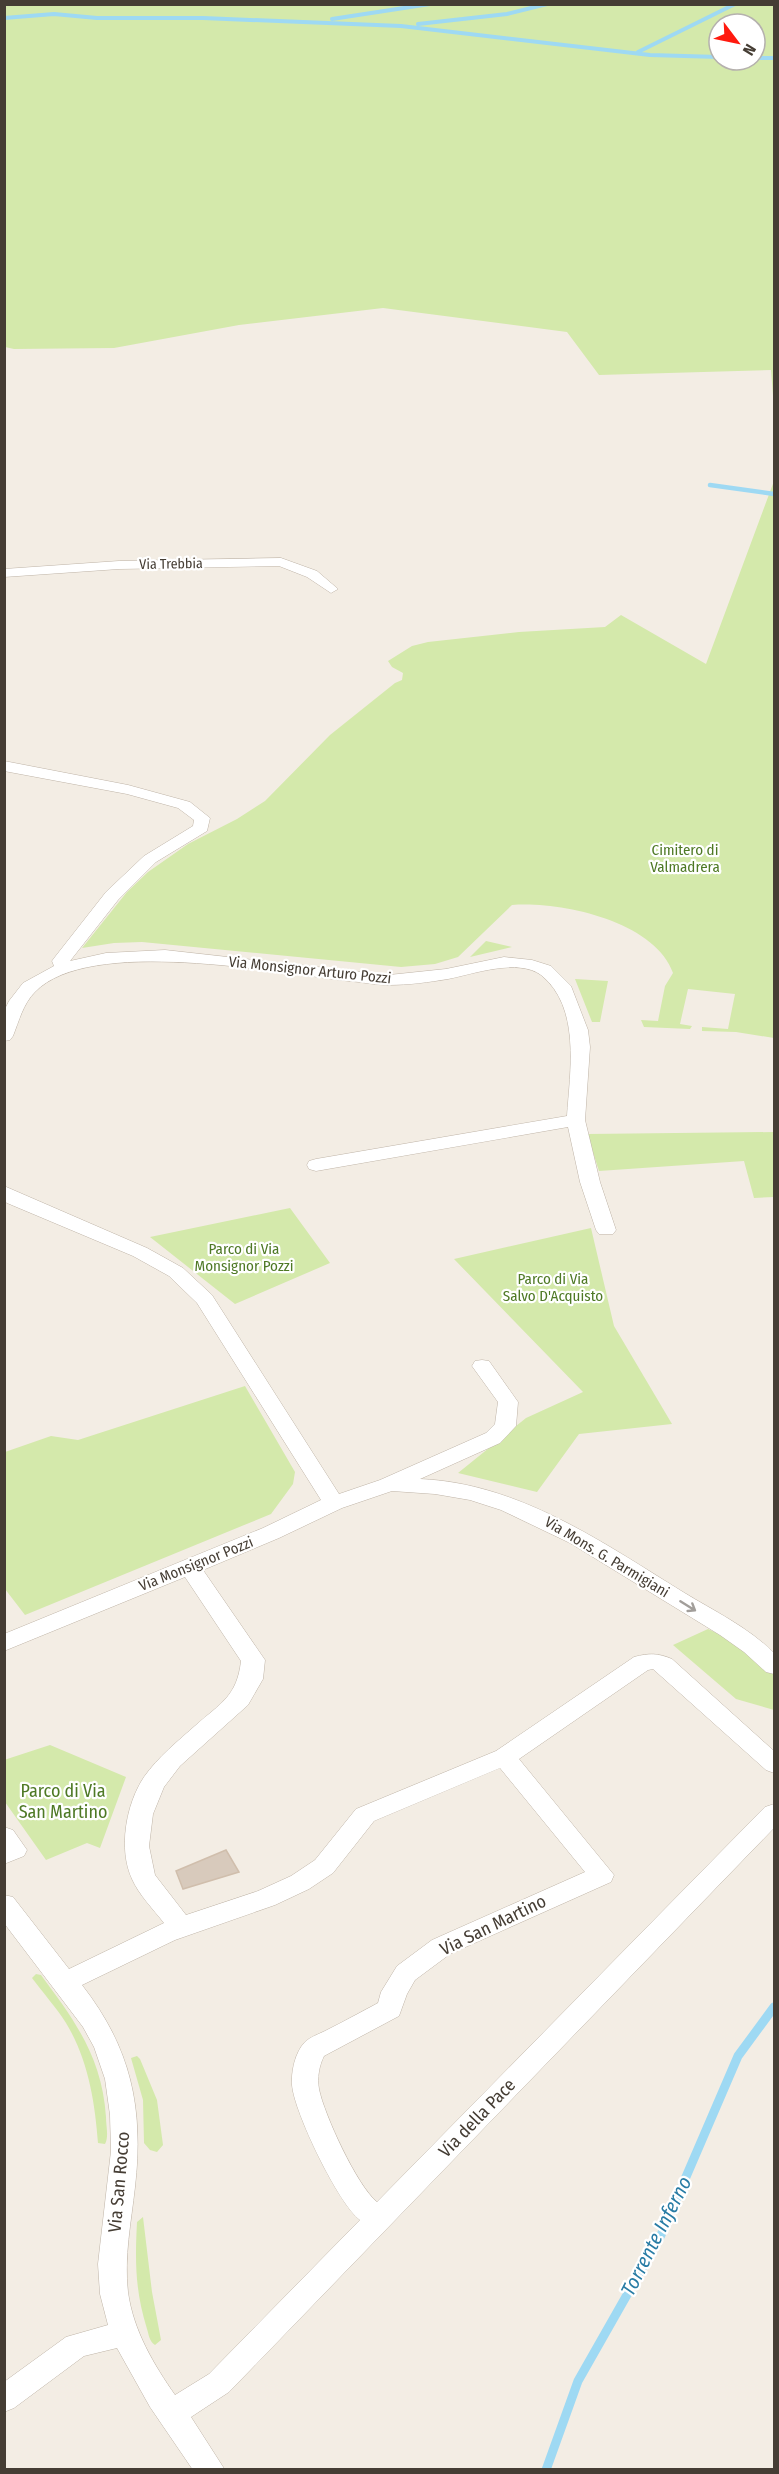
<svg xmlns="http://www.w3.org/2000/svg" width="779" height="2474" font-family="'Fira Sans Condensed',sans-serif">
<style>
.green{fill:#d4e9ab;fill-rule:evenodd}
.lines{fill:none;stroke-linecap:round;stroke-linejoin:round}
.stream-far2{stroke:#9ed9f3;stroke-width:4}
.stream-far1{stroke:#9ed9f3;stroke-width:4.5}
.stream{stroke:#9ed9f3;stroke-width:9}
.building{fill:#d8cabc;stroke:#d0beac;stroke-width:1.5}
.street-casing{stroke:#bfb4a7;stroke-width:1}
.street{fill:#fff;fill-rule:evenodd}
.oneway{stroke:#a29e9a}
.labels{text-anchor:middle;dominant-baseline:central;stroke-width:4.5;stroke-linejoin:round;paint-order:stroke}
.far-street-label{font-size:14px;fill:#453d34;stroke:#fff}
.park-label{font-size:15px;fill:#4e7925;stroke:#fff}
.street-label{font-size:15px;fill:#453d34;stroke:#fff}
.near-park-label{font-size:18px;fill:#4e7925;stroke:#fff}
.near-street-label{font-size:18px;fill:#453d34;stroke:#fff}
.near-water-label{font-size:20px;font-style:italic;fill:#287ca5;stroke:#fff}
</style>
<rect width="100%" height="100%" fill="#f3ede4"/>
<path class="green" d="M5,4L774,5V409L771,370L599,375L567,332L383,308L239,325L114,348L14,349L5,347ZM719,24H755V60H719Z
M774,481V1038L736,1032L702,1031V1027L728,1029L735,994L688,989L680,1024L692,1026L690,1029L644,1027L641,1020L658,1021L665,986L673,973C655,921 560,901 512,905L458,957L435,964L401,967L142,942L114,943L82,948L127,892L148,872L188,844L237,819L265,801L330,735L395,683L402,680L403,673L392,667L388,661L412,646L428,642L519,632L605,627L621,615L706,664Z
M486,941L512,947L470,957Z
M575,979L608,981L600,1022H592Z
M774,1132V1197L754,1198L744,1161L599,1171L587,1134Z
M290,1208L330,1263L235,1304L150,1237Z
M591,1228L614,1326L672,1424L579,1434L537,1492L458,1473L526,1418L583,1392L454,1259Z
M245,1386L295,1472L293,1484L271,1514L25,1615L5,1589V1452L51,1436L78,1440Z
M708,1629L764,1655L773,1664L774,1710L736,1699L673,1645Z
M50,1745L126,1777L100,1848L87,1843L46,1860L5,1802L4,1760Z
M36,1974L41,1975C75,2021 102,2057 106,2117C106,2126 109,2137 105,2144L98,2143C95,2102 88,2059 66,2023C56,2007 43,1993 32,1978Z
M137,2056L140,2059L157,2100L163,2145L157,2152L150,2150L144,2143L143,2100L131,2058Z
M143,2217L152,2292L161,2340L155,2345C149,2341 149,2335 147,2329C135,2290 135,2262 137,2222Z"/>
<g class="lines">
<path class="stream-far2" d="M4,18L54,14L97,18H203L401,26L650,55L719,57
M332,19L430,4
M418,24L507,14L547,4
M638,52L735,4
M755,58H774"/>
<path class="stream-far1" d="M710,485L774,494"/>
<path class="stream" d="M546,2470L578,2381L661,2235L738,2056L774,2007"/>
</g>
<path class="building" d="M226,1850L239,1872L183,1889L176,1871Z"/>
<g class="lines">
<g class="street-casing">
<path id="street" d="M281,558L317,571L338,589L331,593L307,577L279,566L119,569L4,577V569L119,561Z
M4,761L128,785L190,802L210,818L207,831L156,862L118,900L70,961L106,953L165,950L389,975L446,969L504,957L532,960L551,966L571,986L588,1030L590,1047L585,1120L600,1182L616,1230L613,1234H599L596,1230L580,1182L568,1127L316,1171L309,1169L307,1165L309,1161L316,1159L567,1116C570,1071 581,1007 541,975C518,958 473,974 448,979C430,982 408,985 389,985C376,985 362,982 349,981C276,973 89,936 35,992C23,1004 19,1021 13,1036L10,1040L4,1041V1011L9,1001L23,983L54,966L52,961L55,957L106,892L144,856L193,826L194,820L178,808L127,794L4,771Z
M4,1186L147,1248L183,1268L212,1295L339,1494L380,1480L486,1433L495,1424L498,1402L472,1366L475,1361L482,1360L489,1361L518,1402L516,1426L500,1443L420,1479C518,1483 602,1542 683,1592C714,1611 748,1627 774,1653V1674L766,1672L744,1652L720,1635L570,1543L501,1510L470,1500L435,1494L392,1491L342,1508L279,1538L203,1570L265,1660L263,1679L248,1705L180,1766L164,1787L153,1814L149,1846L155,1875L186,1915L258,1891L291,1876L315,1860L356,1809L496,1751L634,1657C649,1653 658,1653 672,1659L774,1751V1773L766,1770L653,1669L648,1670L519,1759L614,1875L611,1882L450,1954L415,1980L407,1994L399,2016L324,2056C319,2066 317,2078 319,2089C324,2114 357,2186 377,2202L765,1807L774,1804V1828L229,2392L191,2417L225,2470H193L150,2407L117,2348L84,2356L14,2408L4,2412V2382L66,2337L108,2325L100,2294L98,2264L111,2151L110,2115L105,2079L94,2047L83,2027L4,1923V1895L13,1897L69,1969L164,1923C154,1910 139,1895 132,1879C118,1849 126,1804 144,1777C158,1757 178,1741 196,1725C221,1703 237,1696 241,1661L185,1577L4,1651V1634L263,1528L321,1500L197,1303L169,1276L133,1256L7,1203L4,1201ZM500,1768L585,1872L432,1940L397,1966L381,1992L378,2003C361,2012 343,2022 325,2031C319,2034 310,2037 305,2042C295,2052 291,2072 292,2085C294,2112 339,2205 360,2220L209,2374L175,2395C154,2365 133,2330 128,2292C124,2256 131,2223 135,2187C144,2108 131,2048 82,1985L175,1940L275,1905L309,1889L333,1873L374,1821Z
M4,1827L13,1830L27,1850L24,1856L4,1864Z"/>
</g>
<use href="#street" class="street"/>
</g>
<defs><path id="oneway-shaft" d="M-6 0H5M1.5-3L5.5 0L1.5 3" fill="none" stroke-width="1.6" stroke-linecap="round" stroke-linejoin="round" transform="scale(1.5)"/></defs>
<use class="oneway" href="#oneway-shaft" transform="translate(688 1606) rotate(32)"/>
<g class="labels">
<g class="far-street-label">
<text transform="translate(171 564) rotate(-1)">Via Trebbia</text>
</g>
<g class="park-label">
<text x="685" y="850">Cimitero di<tspan x="685" dy="17">Valmadrera</tspan></text>
<text x="244" y="1249">Parco di Via<tspan x="244" dy="17">Monsignor Pozzi</tspan></text>
<text x="553" y="1279">Parco di Via<tspan x="553" dy="17">Salvo D'Acquisto</tspan></text>
</g>
<g class="street-label">
<text transform="translate(310 970) rotate(6)">Via Monsignor Arturo Pozzi</text>
<text transform="translate(607 1557) rotate(31)">Via Mons. G. Parmigiani</text>
<text transform="translate(196 1564) rotate(-22)">Via Monsignor Pozzi</text>
</g>
<g class="near-park-label">
<text x="63" y="1791">Parco di Via<tspan x="63" dy="21">San Martino</tspan></text>
</g>
<g class="near-street-label">
<text transform="translate(493 1925) rotate(-26)">Via San Martino</text>
<text transform="translate(477 2118) rotate(-46)">Via della Pace</text>
<text transform="translate(119 2182) rotate(-85)">Via San Rocco</text>
</g>
<g class="near-water-label">
<text transform="translate(656 2236) rotate(-63)">Torrente Inferno</text>
</g>
</g>
<rect width="779" height="2474" fill="none" stroke="#453d34" stroke-width="12"/>
<g transform="translate(737 42) rotate(122)"><circle r="28" fill="#ffffff" stroke="#b5b1ae" stroke-width="1.5"/>
<path d="M0-4.5L10 22L0 15L-10 22Z" fill="#ff1a0f"/>
<text y="-9" font-size="16" font-weight="bold" text-anchor="middle" fill="#453d34">N</text>
</g>
</svg>
